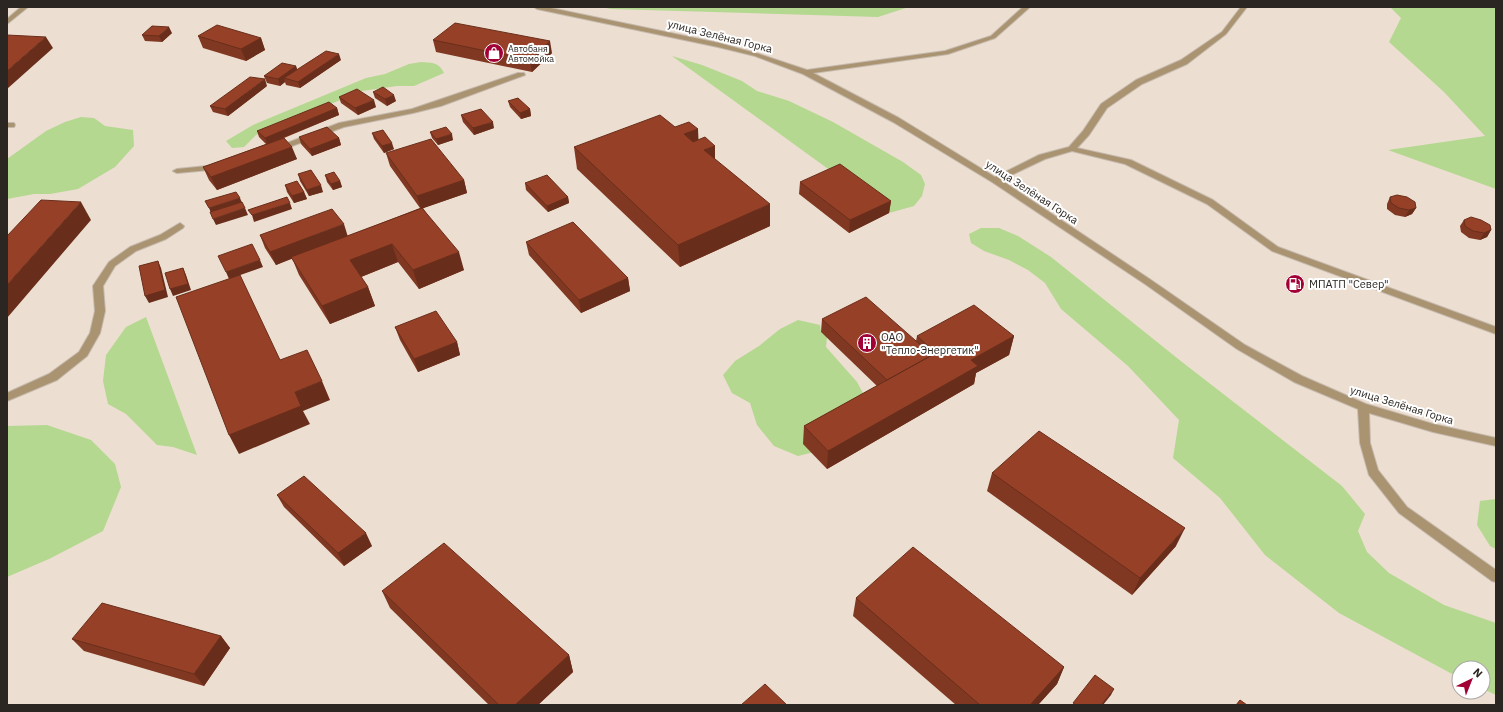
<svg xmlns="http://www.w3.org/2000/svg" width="1503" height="712" font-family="'IBM Plex Sans',sans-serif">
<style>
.green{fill:#b4d890}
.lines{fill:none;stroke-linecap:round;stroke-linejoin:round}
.minor-casing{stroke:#c5b9ad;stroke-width:2}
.minor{fill:#a99370;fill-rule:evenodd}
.wall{fill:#813822}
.shaded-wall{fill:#692e1b}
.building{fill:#964127;stroke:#692e1b}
.labels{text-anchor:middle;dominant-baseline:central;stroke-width:4;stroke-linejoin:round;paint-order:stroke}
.far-poi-label{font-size:9px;fill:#2b2621;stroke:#fff;text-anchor:start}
.street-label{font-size:11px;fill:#2b2621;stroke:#fff}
.poi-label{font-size:11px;fill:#2b2621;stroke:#fff;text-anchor:start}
</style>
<rect width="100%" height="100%" fill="#ecded0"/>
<path class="green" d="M601,7H909L878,17L611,9Z
M1390,7H1496V189L1388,150L1485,136L1444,92L1389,42L1401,18Z
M672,56L702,65L742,81L757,91L789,101L833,122L903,162L921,175L925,184L922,196L914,206L889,213Z
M421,62C432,63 439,62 444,73L414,86H397L362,91L256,135L244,147L232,148L226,141L253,125L366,78L385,74L409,64Z
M81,117L94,118L105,126L133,130L134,146L115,167L78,189L50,194H34L7,199V159L46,131L65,122Z
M981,228H999L1018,236L1051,257L1182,362L1342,486L1365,514L1358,531L1367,552L1389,573L1444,605L1496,623V695L1483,689V668H1459V677L1454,675L1339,613L1265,555L1220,498L1173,458L1179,420L1128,366L1061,309L1045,283L1028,270L1009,260L984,251L971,243L969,234Z
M146,317L197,455L173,447L157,445L126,414L108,404L103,381L106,355L126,327Z
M798,320L820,325L821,332L827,337L826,347L857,382L865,397L826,449L798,456L774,446L757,425L750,403L732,393L723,375L735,361L759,346L780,329Z
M47,425L91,440L115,464L121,487L103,531L49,559L7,577V426Z
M1496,499V549L1490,546L1477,525L1480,501Z"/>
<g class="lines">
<g class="minor-casing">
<path id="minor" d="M21,7H28L7,24V19Z
M534,7H546L719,43L759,54L807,70L945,51L991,36L1023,7H1030L995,38L948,54L813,73L899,118L995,177L1039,155L1069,147L1083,131L1101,104L1136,80L1181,60L1222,32L1241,7H1247L1226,34L1187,64L1142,84L1107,108L1089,135L1077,148L1131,160L1213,200L1278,247L1496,327V334L1272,251L1207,204L1125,164L1072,151L1045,159L1001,180L1151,280L1245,345L1302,376L1366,404L1433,424L1496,438V446L1433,432L1369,413L1370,443L1378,470L1407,507L1496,570V582L1492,581L1399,513L1369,475L1360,443L1358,409L1294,382L1237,349L1145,284L992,182L893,122L803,74L755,56L718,47L537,9Z
M518,73H524L525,75L441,106L413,113L344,127L281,150H278L274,148L339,123L412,109Z
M7,123H14L15,125L14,127H7Z
M217,165H220V169L177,173L173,171L177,169Z
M180,223L184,226L183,228L166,239L136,251L115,266L103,286L105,311L100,333L87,356L57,380L7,401V393L49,374L79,352L90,333L95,311L93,286L109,262L130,247L160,235Z"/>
</g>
<use href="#minor" class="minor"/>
</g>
<path class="wall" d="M172,33L162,42L145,41L142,35Z
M198,36L261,38L265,50L246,61L203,48Z
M433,40L552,53L532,72L436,52Z
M341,60L300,88L286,85L285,82L280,86L267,83L264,76L296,66L297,70Z
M267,86L228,116L213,112L210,106Z
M373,92L396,101L387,106L375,98Z
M339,97L376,107L358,115L341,103Z
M508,101L530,109L531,116L521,119L510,107Z
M337,108L339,115L284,138L297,159L217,190L209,180L203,167L266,144L259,137L257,131Z
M461,115L494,128L474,135L463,122Z
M675,127L698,129V140L715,146V159L770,226L680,267L577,169L574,147Z
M430,132L453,140L438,145L432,138Z
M372,133L394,149L384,153L374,139Z
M299,137L339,138L341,145L312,156L301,144Z
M386,153L464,180L467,193L423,208L464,270L419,289L398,262L361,277L368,287L375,306L330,324L299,275L292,258L276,265L265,248L260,235L348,236L420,208L390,166Z
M298,174L323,192L309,196L300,181Z
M325,175L340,181L342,187L333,190L327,182Z
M800,182L891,201L889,213L849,233L799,194Z
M525,183L568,197L569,203L548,212L526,190Z
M285,185L304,192L307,199L294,203L287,192Z
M1390,197L1416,208L1412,214L1405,217L1395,215L1387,209V204Z
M1464,220L1491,230L1487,237L1480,240L1469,238L1461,232L1460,226Z
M526,242L628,278L630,291L581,313L529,255Z
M822,319L916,341L917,336H1014L1009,355L976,373L974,384L827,469L803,444L804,426L877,386L821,332Z
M395,327L457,342L460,355L418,372L400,340Z
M992,473L1176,546L1132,595L987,491Z
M277,495L372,546L344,566L284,507Z
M382,591L569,655L573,672L538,705H489L390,608Z
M856,598L1064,667L1057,684L1038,705H956L853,616Z
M221,636L230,648L204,686L84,651L72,639Z"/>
<path class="shaded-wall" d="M169,27L172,33L162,42L159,36Z
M46,37L53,48L7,89V71Z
M261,38L265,50L246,61L241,49Z
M550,41L552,53L532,72L530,60Z
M339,54L341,60L300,88L298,82Z
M296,66L298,72L284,78L285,82L280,86L278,79Z
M265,79L267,86L228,116L225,109Z
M394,95L396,101L387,106L385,99Z
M374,100L376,107L358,115L355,108Z
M337,108L339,115L267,144L265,138Z
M530,109L531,116L521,119L520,113Z
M493,122L494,128L474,135L473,128Z
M698,129L699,151L684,134Z
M452,134L453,140L438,145L436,139Z
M339,138L341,145L312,156L310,149Z
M392,143L394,149L384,153L382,146Z
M715,146V167L704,150Z
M292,147L297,159L217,190L211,177Z
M464,180L467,193L421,209L417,196Z
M340,181L342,187L333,190L331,184Z
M321,185L323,192L309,196L307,190Z
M304,192L307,199L294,203L292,196Z
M568,197L569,203L548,212L547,206Z
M240,198L243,205L212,215L209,208Z
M891,201L889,213L849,233L850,220Z
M81,202L91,220L7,318V285Z
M290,203L292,209L254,222L252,215Z
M770,204V226L680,267L678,245Z
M245,208L248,215L216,225L213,219Z
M1416,208L1412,214L1405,217L1409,210Z
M344,224L348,237L276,265L270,252Z
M1491,230L1487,237L1480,240L1484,233Z
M392,244L398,262L356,279L350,260Z
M459,252L464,270L419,289L413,270Z
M260,260L263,267L229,279L226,272Z
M158,261L161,268L168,297L149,303L145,296Z
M183,268L186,275L191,290L173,296L170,289Z
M628,278L630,291L581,313L579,300Z
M368,287L375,306L330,324L322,306Z
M1014,336L1009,355L976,373L974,384L827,469L828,451L971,360Z
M457,342L460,355L418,372L414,359Z
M322,381L330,400L303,411L310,424L239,454L229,435L295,392Z
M1185,528L1176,546L1132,595L1140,578Z
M366,533L372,546L344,566L338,553Z
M221,636L230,648L204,686L194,674Z
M569,655L573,672L538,705H515Z
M1064,667L1057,684L1038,705H1030Z
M1114,689L1111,695L1103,705H1101Z"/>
<path class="building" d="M455,23L550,41L530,60L433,40Z
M217,25L261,38L241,49L198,36Z
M152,26L169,27L159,36L142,35Z
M7,35L46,37L7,71Z
M326,51L339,54L298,82L284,78Z
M282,63L296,66L278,79L264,76Z
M250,77L265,79L225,109L210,106Z
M383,87L394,95L385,99L373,92Z
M357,89L374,100L355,108L339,97Z
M518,98L530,109L520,113L508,101Z
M329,102L337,108L265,138L257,131Z
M481,109L493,122L473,128L461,115Z
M660,115L675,127L689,122L698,129L684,134L693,142L705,137L715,146L704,150L770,204L678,245L574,147Z
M327,127L339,138L310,149L299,137Z
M446,127L452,134L436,139L430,132Z
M383,130L392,143L382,146L372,133Z
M284,138L292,147L211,177L203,167Z
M431,139L464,180L417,196L386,153Z
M840,164L891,201L850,220L800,182Z
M311,170L321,185L307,190L298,174Z
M334,172L340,181L331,184L325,175Z
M547,175L568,197L547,206L525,183Z
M297,181L304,192L292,196L285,185Z
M236,192L240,198L209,208L205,201Z
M1397,195L1407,197L1415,202L1416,208L1409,210L1399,208L1391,203L1390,197Z
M287,197L290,203L252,215L248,210Z
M41,200L81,202L7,285V236Z
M242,202L245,208L213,219L210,212Z
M422,208L459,252L413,270L392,244L350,260L368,287L322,306L291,257Z
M332,209L344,224L270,252L260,235Z
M1471,217L1481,220L1490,225L1491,230L1484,233L1473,231L1465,226L1464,220Z
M573,222L628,278L579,300L526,242Z
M252,244L260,260L226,272L218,256Z
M158,261L165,290L145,296L139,266Z
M183,268L188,284L170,289L165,273Z
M240,275L280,360L307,350L322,381L295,392L301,406L229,435L176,297Z
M866,297L932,355L887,380L822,319Z
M974,305L1014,336L971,360L978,366L828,451L804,426L936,353L917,336Z
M436,311L457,342L414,359L395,327Z
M1039,431L1185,528L1140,578L992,473Z
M304,476L366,533L338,553L277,495Z
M444,543L569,655L515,705H499L382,591Z
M913,547L1064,667L1030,705H980L856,598Z
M102,603L221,636L194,674L72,639Z
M1095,675L1114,689L1101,705H1076L1073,703Z
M765,684L787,705H741Z
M1240,700L1247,705H1236Z"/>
<defs>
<g id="shop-disc" transform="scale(1)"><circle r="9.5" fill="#a10134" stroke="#fff"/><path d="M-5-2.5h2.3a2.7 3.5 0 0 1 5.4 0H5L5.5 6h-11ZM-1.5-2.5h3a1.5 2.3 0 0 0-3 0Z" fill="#fff"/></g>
<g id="fuel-disc" transform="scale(1)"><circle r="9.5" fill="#a10134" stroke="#fff"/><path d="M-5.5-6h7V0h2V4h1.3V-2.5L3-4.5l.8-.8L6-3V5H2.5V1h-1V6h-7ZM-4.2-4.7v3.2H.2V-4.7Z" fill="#fff"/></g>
<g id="building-disc" transform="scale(1)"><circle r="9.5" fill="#a10134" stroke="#fff"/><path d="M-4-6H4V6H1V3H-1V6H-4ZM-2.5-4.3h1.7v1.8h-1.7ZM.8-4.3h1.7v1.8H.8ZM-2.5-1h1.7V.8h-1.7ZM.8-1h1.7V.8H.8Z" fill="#fff"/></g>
</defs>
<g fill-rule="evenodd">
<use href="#shop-disc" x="494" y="53"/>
<use href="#fuel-disc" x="1295" y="284"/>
<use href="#building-disc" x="867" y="343"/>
</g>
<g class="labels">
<g class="far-poi-label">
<text x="508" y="48">Автобаня<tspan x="508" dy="10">Автомойка</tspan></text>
</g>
<g class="street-label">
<text transform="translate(720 36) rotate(14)">улица Зелёная Горка</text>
<text transform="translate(1032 192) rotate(33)">улица Зелёная Горка</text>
<text transform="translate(1402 405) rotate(17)">улица Зелёная Горка</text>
</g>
<g class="poi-label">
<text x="1309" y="284">МПАТП "Север"</text>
<text x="881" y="337">ОАО<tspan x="881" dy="13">"Тепло-Энергетик"</tspan></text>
</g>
</g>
<rect width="1503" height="712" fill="none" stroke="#2b2621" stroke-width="16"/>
<g transform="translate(1471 680) rotate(43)"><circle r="19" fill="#ffffff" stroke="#aaa8a6"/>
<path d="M0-3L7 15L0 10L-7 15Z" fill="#a10134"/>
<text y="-6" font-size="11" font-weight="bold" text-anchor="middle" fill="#2b2621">N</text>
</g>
</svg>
